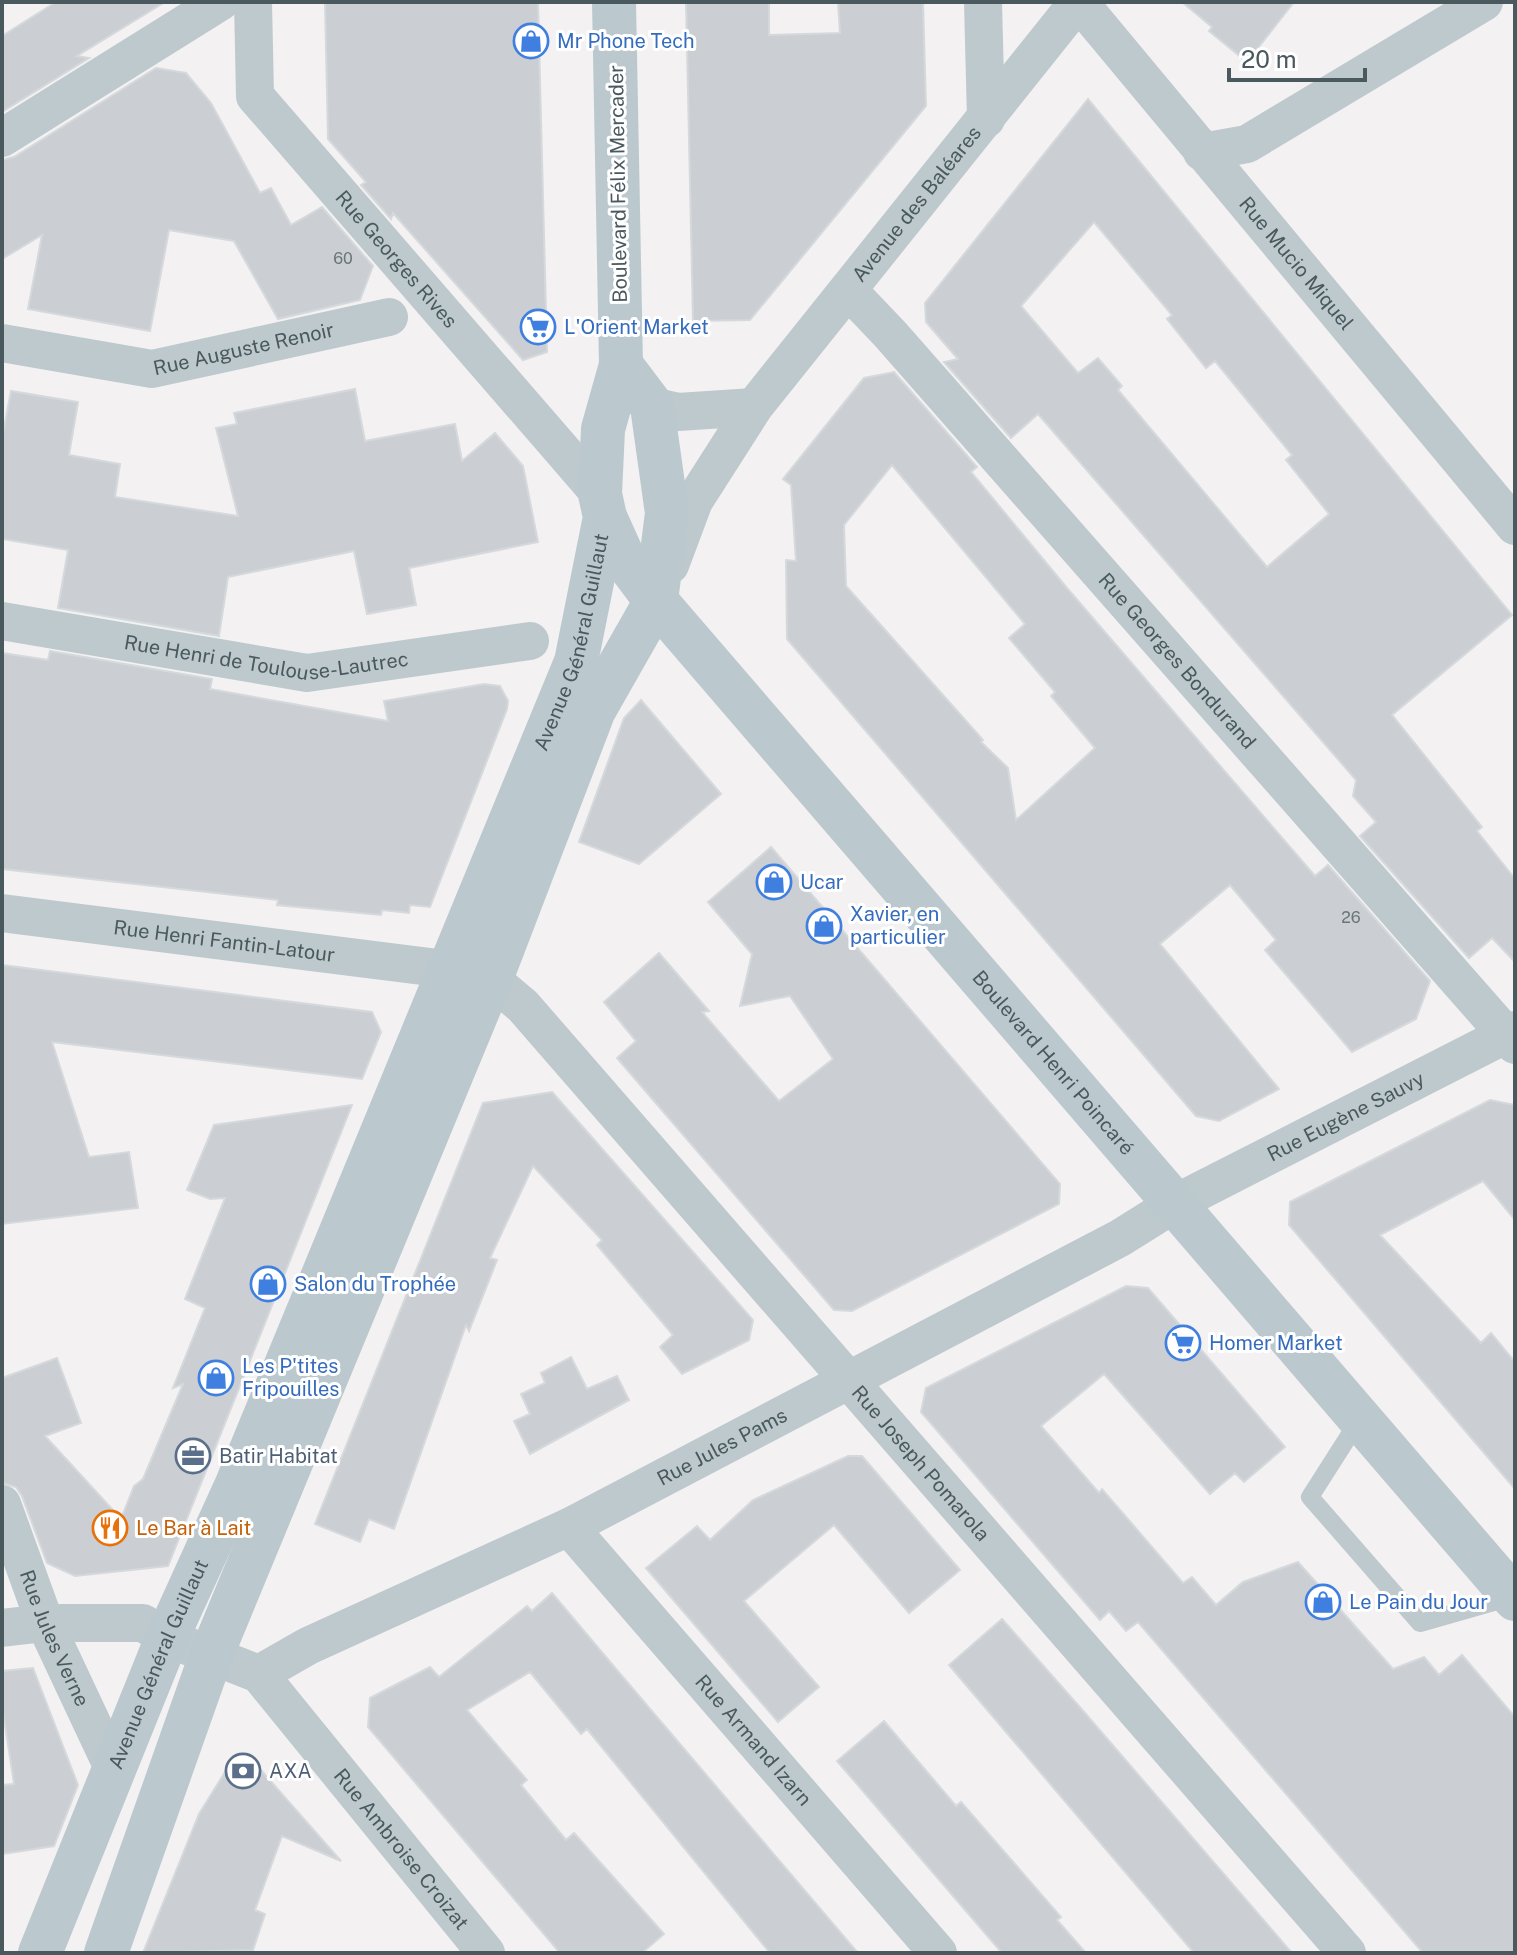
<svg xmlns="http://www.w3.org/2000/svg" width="1517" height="1955" font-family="'Public Sans',sans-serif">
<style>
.building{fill:#cbcfd3;stroke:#d5d9dc;stroke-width:2;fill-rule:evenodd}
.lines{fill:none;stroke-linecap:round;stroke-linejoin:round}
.service{stroke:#bdc9cd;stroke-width:18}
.minor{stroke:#bdc9cd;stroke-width:38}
.secondary{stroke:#bbc9cf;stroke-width:44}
.labels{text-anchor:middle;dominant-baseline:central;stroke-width:6;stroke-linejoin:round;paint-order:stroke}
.number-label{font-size:16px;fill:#6a767b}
.shop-label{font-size:20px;fill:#366cbe;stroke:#fff;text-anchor:start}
.street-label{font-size:20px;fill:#49595e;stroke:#fff}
.service-label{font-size:20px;fill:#4e5e75;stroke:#fff;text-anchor:start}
.food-label{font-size:20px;fill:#c56008;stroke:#fff;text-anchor:start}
</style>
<rect width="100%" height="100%" fill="#f3f1f2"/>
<path class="building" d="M56,2H165L77,56L89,58L2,112V36Z
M325,2H538L547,352L523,360L393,213L391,219L361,185L366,182L328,139Z
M686,2H769V35L840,33L838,2H923L926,106L750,320L693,321Z
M1182,2H1294L1247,62L1209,31L1212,27Z
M156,68L186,73L211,103L260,193L271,188L291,225L322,207L373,266L360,300L278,319L234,241L169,230L150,331L28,309L42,235L2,259V160L14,157Z
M1088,99L1512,615L1392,715L1482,827L1477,831L1515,879V962L1492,938L1469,958L1360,836L1376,822L1353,796L1356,780L1038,414L1011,438L944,362L958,359L926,322L925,303ZM1094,222L1172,315L1167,319L1206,368L1215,361L1292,455L1286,460L1329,514L1267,567L1118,390L1122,386L1098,358L1078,373L1021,306Z
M894,372L977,467L971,472L1067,588L1315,876L1328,865L1430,981L1416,1019L1352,1052L1265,950L1276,940L1230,885L1160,944L1279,1089L1219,1121L1196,1116L787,639L786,560L796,561L791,485L783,479L864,378ZM892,465L1025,624L1009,638L1055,692L1051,696L1095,748L1016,820L1008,768L981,742L983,740L846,586L844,525Z
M355,389L365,441L455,424L462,461L495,433L523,466L538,542L409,568L416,605L367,614L354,551L228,577L219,636L58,608L68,550L2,539V439L11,391L78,402L69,455L120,464L115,497L238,516L216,428L237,424L234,413Z
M50,651L212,679L210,689L388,721L384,701L484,684L500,686L508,701L507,709L430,907L410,905L409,913L382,910L381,915L277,905L278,900L2,869V653L48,660Z
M641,700L721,794L639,864L579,842L624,718Z
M771,847L1060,1184L1059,1204L852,1311L834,1310L617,1058L636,1041L604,1002L659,953L709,1011L702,1012L779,1101L833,1059L790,996L740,1006L752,954L708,902Z
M2,965L372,1012L381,1032L362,1079L52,1042L89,1157L129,1152L138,1208L2,1224Z
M552,1092L753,1320L749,1340L682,1374L660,1347L673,1335L597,1245L602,1240L533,1166L490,1258L497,1260L469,1331L466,1325L394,1529L369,1519L360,1542L315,1524L483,1103Z
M1490,1100L1515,1105V1220L1483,1181L1380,1235L1481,1343L1491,1333L1515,1362V1489L1289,1225L1290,1202Z
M352,1105L168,1566L75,1576L47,1563L22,1496L16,1487L2,1483V1378L57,1358L81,1423L45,1436L113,1510L119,1524L134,1486L143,1479L183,1384L173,1388L205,1308L185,1299L225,1198L210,1199L187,1190L214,1125Z
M1126,1286L1148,1288L1285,1447L1244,1482L1235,1473L1210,1494L1104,1374L1041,1426L1099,1493L1102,1489L1183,1583L1192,1577L1216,1605L1243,1582L1298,1562L1393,1669L1424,1657L1439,1675L1462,1655L1515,1717V1953H1423L1138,1622L1126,1631L1109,1611L1100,1620L921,1412L926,1388Z
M571,1357L587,1389L617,1376L629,1400L530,1454L514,1421L530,1414L521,1394L545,1383L541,1373Z
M848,1456H862L960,1570L909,1613L834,1525L744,1601L819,1687L778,1722L646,1568L697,1526L710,1540L753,1500Z
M552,1593L611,1663L858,1953H770L587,1729L581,1734L530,1672L467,1710L527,1780L521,1785L566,1840L574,1833L664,1934L642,1953H560L368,1727L370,1698L430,1667L439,1677L527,1606L532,1611Z
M1002,1619L1085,1713L1292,1953H1194L949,1665Z
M33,1668L78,1785L54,1846L2,1854V1785L14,1784L2,1705V1671Z
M884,1721L956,1806L961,1802L1061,1917L1057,1920L1086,1953H1002L837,1761Z
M233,1759L253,1761L341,1861L282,1836L255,1910L265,1914L253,1950L143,1953L199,1814Z"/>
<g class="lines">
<path class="service" d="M1359,1420L1310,1497L1420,1623L1511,1597"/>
<g class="minor">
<path id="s1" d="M253,2L255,96L600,494"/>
<path d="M983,2L986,119"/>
<path id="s2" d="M1079,2L1515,526"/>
<path d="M2,138L220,2"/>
<path d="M1202,152L1247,144L1484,2"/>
<path id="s3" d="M848,290L890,334L1515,1045"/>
<path id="s4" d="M2,343L152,369L389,317"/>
<path d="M652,406L678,412L754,407"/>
<path id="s5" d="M670,565L694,501L754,407L1078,2"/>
<path id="s6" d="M2,621L307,673L530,641"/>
<path id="s7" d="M2,913L446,969"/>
<path id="s8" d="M491,979L523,1006L1347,1953"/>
<path id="s9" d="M2,1504L45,1623L114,1770"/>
<path id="s10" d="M569,1527L938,1953"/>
<path id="s11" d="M2,1628L45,1623H143L167,1638L259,1674L486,1953"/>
<path id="s12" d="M259,1674L308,1646L569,1527L1120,1238L1176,1203L1515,1030"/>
</g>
<g class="secondary">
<path id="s13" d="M605,517L623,557L656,601L1515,1599"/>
<path id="s14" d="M40,1953L167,1638L237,1484L576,662L605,517L600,494L603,429L621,365L614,2"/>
<path d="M106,1953L211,1656L491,979L594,710L656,601L667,513L652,406L621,365"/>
</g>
</g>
<defs>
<g id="shop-ring" transform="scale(1.8)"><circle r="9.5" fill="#fff" stroke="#3f7fe0" stroke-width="1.5"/><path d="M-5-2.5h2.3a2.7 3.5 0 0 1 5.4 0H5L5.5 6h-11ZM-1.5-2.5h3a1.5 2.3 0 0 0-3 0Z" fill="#3f7fe0"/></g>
<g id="supermarket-ring" transform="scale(1.8)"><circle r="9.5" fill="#fff" stroke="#3f7fe0" stroke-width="1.5"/><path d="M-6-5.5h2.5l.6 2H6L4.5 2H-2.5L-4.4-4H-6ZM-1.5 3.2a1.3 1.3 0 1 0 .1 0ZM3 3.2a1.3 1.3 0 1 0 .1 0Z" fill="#3f7fe0"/></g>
<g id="office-ring" transform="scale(1.8)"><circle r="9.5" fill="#fff" stroke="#5c6f8a" stroke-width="1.5"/><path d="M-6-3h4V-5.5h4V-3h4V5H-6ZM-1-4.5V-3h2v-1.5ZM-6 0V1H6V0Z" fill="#5c6f8a"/></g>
<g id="restaurant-ring" transform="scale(1.8)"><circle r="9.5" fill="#fff" stroke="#e8710a" stroke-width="1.5"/><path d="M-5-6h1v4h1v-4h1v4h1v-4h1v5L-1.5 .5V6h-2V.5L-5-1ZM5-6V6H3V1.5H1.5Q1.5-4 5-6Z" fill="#e8710a"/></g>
<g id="bank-ring" transform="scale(1.8)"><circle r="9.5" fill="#fff" stroke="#5c6f8a" stroke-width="1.5"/><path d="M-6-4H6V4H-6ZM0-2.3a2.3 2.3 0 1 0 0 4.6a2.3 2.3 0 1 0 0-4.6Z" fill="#5c6f8a"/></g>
</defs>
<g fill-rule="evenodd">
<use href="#shop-ring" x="531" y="41"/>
<use href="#supermarket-ring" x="538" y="327"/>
<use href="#shop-ring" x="774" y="882"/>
<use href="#shop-ring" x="824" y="926"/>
<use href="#shop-ring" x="268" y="1284"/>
<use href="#supermarket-ring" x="1183" y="1343"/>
<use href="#shop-ring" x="216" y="1378"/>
<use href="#office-ring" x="193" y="1456"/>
<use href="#restaurant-ring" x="110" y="1528"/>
<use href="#shop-ring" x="1323" y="1602"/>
<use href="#bank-ring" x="243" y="1771"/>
</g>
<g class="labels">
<g class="number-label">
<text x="343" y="258">60</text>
<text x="1351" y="917">26</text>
</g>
<g class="shop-label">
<text x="557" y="41">Mr Phone Tech</text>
<text x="564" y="327">L'Orient Market</text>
<text x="800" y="882">Ucar</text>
<text x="850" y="914">Xavier, en<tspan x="850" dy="23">particulier</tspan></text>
<text x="294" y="1284">Salon du Trophée</text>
<text x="1209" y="1343">Homer Market</text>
<text x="242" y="1366">Les P'tites<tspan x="242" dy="23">Fripouilles</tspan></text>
<text x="1349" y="1602">Le Pain du Jour</text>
</g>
<g class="street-label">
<text transform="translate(618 184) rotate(-91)">Boulevard Félix Mercader</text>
<text stroke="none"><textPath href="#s5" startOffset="440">Avenue des Baléares</textPath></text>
<text stroke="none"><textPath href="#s1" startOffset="310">Rue Georges Rives</textPath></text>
<text stroke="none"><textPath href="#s2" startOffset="340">Rue Mucio Miquel</textPath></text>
<text stroke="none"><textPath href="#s4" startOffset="246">Rue Auguste Renoir</textPath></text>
<text stroke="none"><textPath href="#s14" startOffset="1416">Avenue Général Guillaut</textPath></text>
<text stroke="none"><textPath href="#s6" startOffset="268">Rue Henri de Toulouse-Lautrec</textPath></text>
<text stroke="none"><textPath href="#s3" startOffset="496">Rue Georges Bondurand</textPath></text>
<text stroke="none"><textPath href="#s7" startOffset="224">Rue Henri Fantin-Latour</textPath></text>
<text stroke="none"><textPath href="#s13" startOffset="708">Boulevard Henri Poincaré</textPath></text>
<text stroke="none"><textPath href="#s12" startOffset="1222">Rue Eugène Sauvy</textPath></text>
<text stroke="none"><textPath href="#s12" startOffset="516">Rue Jules Pams</textPath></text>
<text stroke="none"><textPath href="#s8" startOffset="648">Rue Joseph Pomarola</textPath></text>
<text stroke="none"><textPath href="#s9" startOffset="144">Rue Jules Verne</textPath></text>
<text stroke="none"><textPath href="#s14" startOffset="312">Avenue Général Guillaut</textPath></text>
<text stroke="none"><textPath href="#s10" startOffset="282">Rue Armand Izarn</textPath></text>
<text stroke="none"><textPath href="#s11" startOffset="494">Rue Ambroise Croizat</textPath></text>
</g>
<g class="service-label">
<text x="219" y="1456">Batir Habitat</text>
<text x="269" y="1771">AXA</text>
</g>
<g class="food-label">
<text x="136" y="1528">Le Bar à Lait</text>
</g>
</g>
<rect width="1517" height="1955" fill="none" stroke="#49595e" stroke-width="8"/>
<path d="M1229 68v12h136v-12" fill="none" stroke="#49595e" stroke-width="4"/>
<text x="1241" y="68" font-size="24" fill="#49595e" stroke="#ffffff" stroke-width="6" paint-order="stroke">20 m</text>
</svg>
